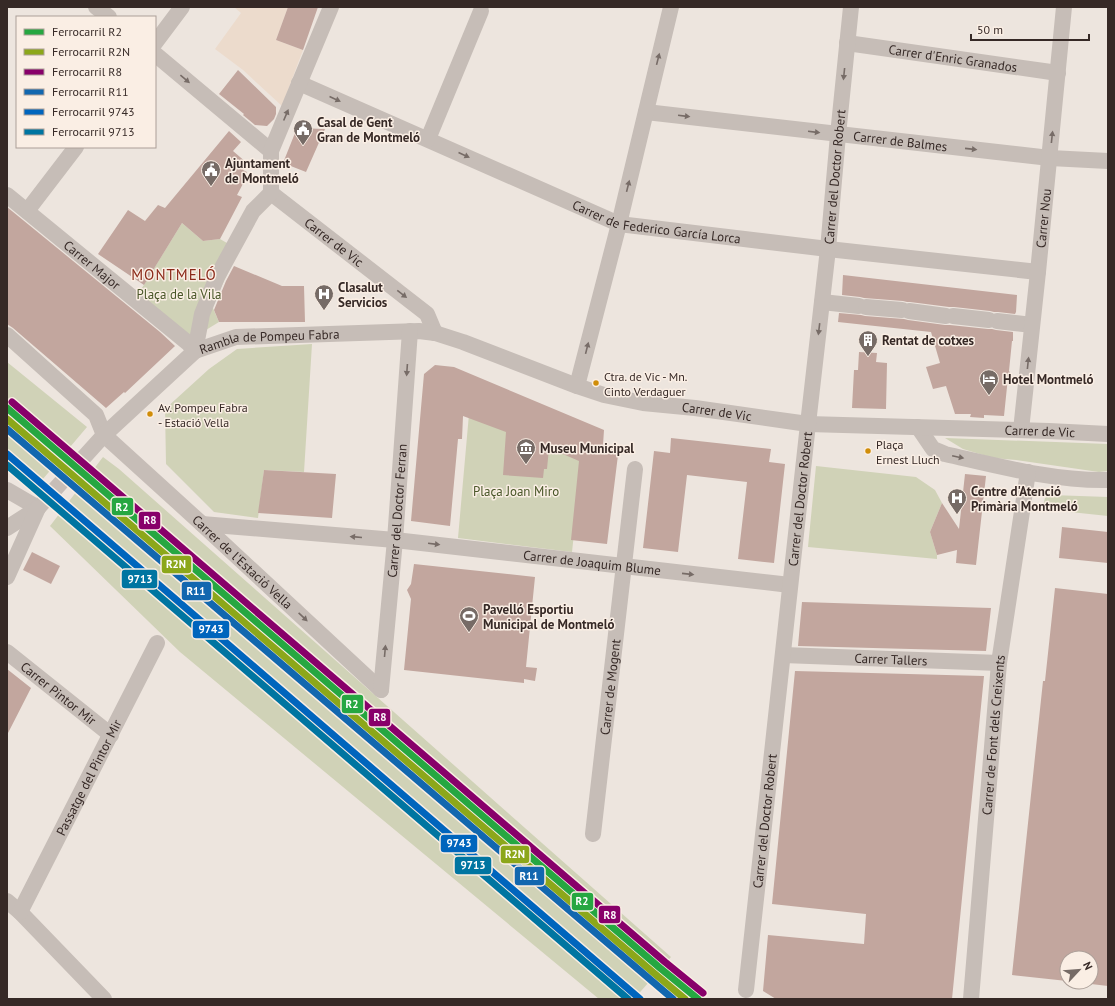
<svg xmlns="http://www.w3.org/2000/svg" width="1115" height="1006" font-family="'PT Sans',sans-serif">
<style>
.green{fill:#d0d2b7}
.plaza{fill:#ecdbcc}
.building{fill:#c2a69e}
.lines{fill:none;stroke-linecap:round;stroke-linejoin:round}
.minor{stroke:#c6bdb7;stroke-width:16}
.rail-1-casing{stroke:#faeee4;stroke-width:10}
.rail-2-casing{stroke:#faeee4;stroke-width:10}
.rail-3-casing{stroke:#faeee4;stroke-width:10}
.rail-4-casing{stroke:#faeee4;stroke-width:10}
.rail-5-casing{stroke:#faeee4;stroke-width:10}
.rail-6-casing{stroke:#faeee4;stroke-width:10}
.rail-1{stroke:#26a741;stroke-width:7}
.rail-2{stroke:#8ca71a;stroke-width:7}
.rail-3{stroke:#88006a;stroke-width:7}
.rail-4{stroke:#1267af;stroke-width:7}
.rail-5{stroke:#0065bd;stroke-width:7}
.rail-6{stroke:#0075a1;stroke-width:7}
.oneway{fill:#776c67}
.bus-dot{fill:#d08d08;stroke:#faeee4;stroke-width:1.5}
.labels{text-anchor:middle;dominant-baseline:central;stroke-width:3;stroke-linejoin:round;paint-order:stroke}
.bus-label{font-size:12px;fill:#362926;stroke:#faeee4;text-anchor:start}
.street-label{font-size:13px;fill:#362926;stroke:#faeee4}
.poi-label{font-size:13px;font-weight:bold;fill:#362926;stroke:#faeee4;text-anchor:start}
.park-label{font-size:13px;fill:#495628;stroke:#faeee4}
.quarter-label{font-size:15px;letter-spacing:1px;fill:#8b2a19;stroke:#faeee4}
.line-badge{stroke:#faeee4;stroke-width:1.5}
.badge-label{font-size:11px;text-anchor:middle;font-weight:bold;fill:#fff}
</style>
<rect width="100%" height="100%" fill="#ede5de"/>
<path class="green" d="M182,223L203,241L220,239L239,250L212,306L219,322L183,344L134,301Z
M312,344L304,472L264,470L258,518L214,512L166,464L165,409L209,369L237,349Z
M7,362L87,427L37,486L7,469Z
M469,414L582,461L572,552L458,538Z
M945,438L1108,444V471L1099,472L1016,460L993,458L963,449Z
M103,457L119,469L671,957L634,999H599L180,652L50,526Z
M816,466L916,477L935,490L942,503L930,532L937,555V559L808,547Z
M1051,495L1108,497V516L1042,509L1045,498Z"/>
<path class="plaza" d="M234,7H288L276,40L303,50L282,106L243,70L215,49L241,13Z"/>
<path class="building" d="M288,7H318L303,50L276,40Z
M238,70L276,107V114L274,119L267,126L255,125L243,115L244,114L219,94Z
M297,128L325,129L306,172L283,163Z
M229,131L241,142L233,151L247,163L243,170L247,172L242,178L245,180L237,195L242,197L220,239L203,241L182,223L144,285L98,254L128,210L145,221L158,205L165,208Z
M7,207L160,332L175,346L125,393L124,392L106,408L13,328L7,324Z
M234,266L282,286H304L305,322H219L214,310L226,281Z
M843,275L1017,295L1016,312L1015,314L998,312H994L990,311L954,307H949L910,302H907L903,301L864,298L860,297L842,295Z
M839,313L861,315L865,316L904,319L908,320L945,325H950L988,329H992L996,330L1013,332V341H1012L1009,371L1011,374L1008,377L1004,416L984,415V418L970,417L971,414H955L946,386L933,389L926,367L940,363L931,332L838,322Z
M859,352L877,353L876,362L887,363L886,409L852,408L854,370H858Z
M435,365L454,367L604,430L603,445L619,447L607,544L571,540L579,461L549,448L547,469H544L543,478L503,475L506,432L463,416L462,439H458L450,526L411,521L424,374Z
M671,438L771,449L769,462L785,464L774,563L738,559L747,482L687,475L678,552L643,548L654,451L670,453Z
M264,470L336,474L332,518L258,513Z
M965,474L986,476L976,565L956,563L957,550L937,555L930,532L942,503L959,529Z
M1062,527L1108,532V563L1059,558Z
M32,552L60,566L51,584L23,570Z
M414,564L535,577L526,667L537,668L535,681L524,679V683L404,670L411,599L407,590L411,584Z
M1055,588L1108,594V986L1091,984V958H1067V981L1012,975L1043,681H1045Z
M802,602L991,608L986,651L798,646Z
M7,669L31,688L7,735Z
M795,671L984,676L952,999H776L763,991L768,935L864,944L866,914L772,904Z"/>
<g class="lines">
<g class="minor">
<path d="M96,7L109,17"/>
<path d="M155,43L182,7"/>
<path id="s1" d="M847,43L1058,73"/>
<path d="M155,54L271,151"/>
<path id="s2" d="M299,83L619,224L828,249L1038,272"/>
<path id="s3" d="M646,112L1050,158L1108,161"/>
<path d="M428,139L481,11"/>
<path id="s4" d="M271,193L427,314L435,333"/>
<path id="s5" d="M7,195L188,343L195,351"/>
<path d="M27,211L76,147"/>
<path d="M822,302L859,306"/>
<path d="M866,307L902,310"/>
<path d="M909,311L946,316"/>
<path d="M953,316L989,320"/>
<path d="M997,321L1032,325"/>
<path id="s6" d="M7,335L96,415L104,435L202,524L381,690"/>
<path d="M195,351L202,314L217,277L253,211L271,193V151L331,7"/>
<path d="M577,386L619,224L671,7"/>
<path d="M918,427L933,449L945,454C998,466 1053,481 1108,480"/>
<path id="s7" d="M1021,430L1038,272L1064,7"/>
<path d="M7,490L38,508"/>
<path id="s8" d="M202,524L395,540L790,585"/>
<path id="s9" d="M7,528L38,508L104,435L195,351L236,337L419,331L435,333L463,342L577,386L604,395L643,403L695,408L808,424L1049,431L1108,434"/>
<path d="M7,577L38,508"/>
<path id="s10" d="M7,652L111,735"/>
<path id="s11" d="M783,655L999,663"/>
<path id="s12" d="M381,690L395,540L410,331"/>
<path id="s13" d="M593,834L635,469"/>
<path d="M7,901L20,912L104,999"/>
<path id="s14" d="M20,912L157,643"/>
<path id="s15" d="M746,990L808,424L828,249L838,135L851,7"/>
<path id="s16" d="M971,999L999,663L1028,472"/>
</g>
<g class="rail-1-casing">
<path id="rail-1" d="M7,408L660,968L698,999"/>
</g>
<g class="rail-2-casing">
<path id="rail-2" d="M7,419L655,974L685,999"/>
</g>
<g class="rail-3-casing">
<path id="rail-3" d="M12,402L665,962L703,993"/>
</g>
<g class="rail-4-casing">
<path id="rail-4" d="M7,429L673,999"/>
</g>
<g class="rail-5-casing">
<path id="rail-5" d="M7,454L640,999"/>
</g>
<g class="rail-6-casing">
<path id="rail-6" d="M7,465L628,999"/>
</g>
<use href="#rail-1" class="rail-1"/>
<use href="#rail-2" class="rail-2"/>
<use href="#rail-3" class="rail-3"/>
<use href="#rail-4" class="rail-4"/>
<use href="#rail-5" class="rail-5"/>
<use href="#rail-6" class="rail-6"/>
</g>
<defs><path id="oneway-solid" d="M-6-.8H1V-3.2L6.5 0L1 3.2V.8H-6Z"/></defs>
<g class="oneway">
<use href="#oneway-solid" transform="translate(658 59) rotate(-76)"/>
<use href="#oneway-solid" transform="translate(844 74) rotate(96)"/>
<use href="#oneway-solid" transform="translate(185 79) rotate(40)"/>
<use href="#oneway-solid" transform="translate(335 99) rotate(24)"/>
<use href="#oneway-solid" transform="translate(286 115) rotate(-67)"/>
<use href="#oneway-solid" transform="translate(684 116) rotate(7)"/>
<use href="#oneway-solid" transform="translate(814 132) rotate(7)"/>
<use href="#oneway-solid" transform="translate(1052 137) rotate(-84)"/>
<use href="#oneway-solid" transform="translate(971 149) rotate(6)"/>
<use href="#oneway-solid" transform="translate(464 155) rotate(24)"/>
<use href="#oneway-solid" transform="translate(628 186) rotate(-76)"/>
<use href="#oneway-solid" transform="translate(402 294) rotate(38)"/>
<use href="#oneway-solid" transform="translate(819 329) rotate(97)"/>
<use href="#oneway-solid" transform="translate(587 348) rotate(-76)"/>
<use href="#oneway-solid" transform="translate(1028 363) rotate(-84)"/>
<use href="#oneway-solid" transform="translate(407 370) rotate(94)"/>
<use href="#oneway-solid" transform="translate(958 457) rotate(12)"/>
<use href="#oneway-solid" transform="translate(356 537) rotate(-175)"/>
<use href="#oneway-solid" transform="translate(434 544) rotate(7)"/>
<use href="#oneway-solid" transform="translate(688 574) rotate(6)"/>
<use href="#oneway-solid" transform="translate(303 617) rotate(43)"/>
<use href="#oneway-solid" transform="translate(385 651) rotate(-85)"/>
</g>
<defs>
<g id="civic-pin" transform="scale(1)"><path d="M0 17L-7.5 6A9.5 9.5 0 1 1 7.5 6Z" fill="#766b66" stroke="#faeee4"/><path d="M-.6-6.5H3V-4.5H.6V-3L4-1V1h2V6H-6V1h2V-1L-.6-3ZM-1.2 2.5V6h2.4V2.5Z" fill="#fff"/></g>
<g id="hospital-pin" transform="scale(1)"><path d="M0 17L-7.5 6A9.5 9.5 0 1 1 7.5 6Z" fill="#766b66" stroke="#faeee4"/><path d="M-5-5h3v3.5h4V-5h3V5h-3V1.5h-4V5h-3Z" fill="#fff"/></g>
<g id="building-pin" transform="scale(1)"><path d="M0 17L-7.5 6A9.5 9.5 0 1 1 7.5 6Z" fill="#766b66" stroke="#faeee4"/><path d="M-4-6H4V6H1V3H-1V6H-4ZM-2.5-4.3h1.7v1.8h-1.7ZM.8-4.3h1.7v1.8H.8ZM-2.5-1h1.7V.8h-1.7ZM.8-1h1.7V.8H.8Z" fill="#fff"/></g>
<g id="hotel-pin" transform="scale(1)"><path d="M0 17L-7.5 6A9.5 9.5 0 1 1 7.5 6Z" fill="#766b66" stroke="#faeee4"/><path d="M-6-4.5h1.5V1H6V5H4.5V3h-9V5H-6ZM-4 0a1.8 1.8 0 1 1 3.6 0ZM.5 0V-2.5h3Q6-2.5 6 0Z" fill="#fff"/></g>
<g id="museum-pin" transform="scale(1)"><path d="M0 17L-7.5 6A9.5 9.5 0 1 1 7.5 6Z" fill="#766b66" stroke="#faeee4"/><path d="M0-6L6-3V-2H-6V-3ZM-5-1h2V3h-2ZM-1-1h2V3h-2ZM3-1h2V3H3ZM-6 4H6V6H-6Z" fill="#fff"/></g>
<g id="stadium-pin" transform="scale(1)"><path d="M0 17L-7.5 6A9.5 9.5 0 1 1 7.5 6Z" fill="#766b66" stroke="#faeee4"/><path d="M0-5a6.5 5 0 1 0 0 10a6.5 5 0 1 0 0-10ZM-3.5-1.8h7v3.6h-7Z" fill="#fff"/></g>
</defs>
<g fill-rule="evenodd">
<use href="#civic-pin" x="303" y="129"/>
<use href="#civic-pin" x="211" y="170"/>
<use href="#hospital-pin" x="324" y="294"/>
<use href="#building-pin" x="868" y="340"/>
<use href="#hotel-pin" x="989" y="379"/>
<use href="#museum-pin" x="526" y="448"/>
<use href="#hospital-pin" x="957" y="498"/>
<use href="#stadium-pin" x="469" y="616"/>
</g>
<g class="bus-dot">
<circle cx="596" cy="383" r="3.5"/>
<circle cx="150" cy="414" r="3.5"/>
<circle cx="868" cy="451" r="3.5"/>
</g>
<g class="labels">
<g class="bus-label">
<text x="604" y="376">Ctra. de Vic - Mn.<tspan x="604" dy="15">Cinto Verdaguer</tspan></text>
<text x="158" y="407">Av. Pompeu Fabra<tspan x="158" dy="15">- Estació Vella</tspan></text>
<text x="876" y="444">Plaça<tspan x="876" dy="15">Ernest Lluch</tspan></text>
</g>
<g class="street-label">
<text stroke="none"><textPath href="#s1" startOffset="107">Carrer d'Enric Granados</textPath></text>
<text stroke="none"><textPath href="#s3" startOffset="256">Carrer de Balmes</textPath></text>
<text stroke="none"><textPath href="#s15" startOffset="818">Carrer del Doctor Robert</textPath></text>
<text stroke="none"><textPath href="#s7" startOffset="213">Carrer Nou</textPath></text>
<text stroke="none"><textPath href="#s2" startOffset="386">Carrer de Federico García Lorca</textPath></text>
<text stroke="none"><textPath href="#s4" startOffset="80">Carrer de Vic</textPath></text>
<text stroke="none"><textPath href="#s5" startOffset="110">Carrer Major</textPath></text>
<text stroke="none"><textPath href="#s9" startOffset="335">Rambla de Pompeu Fabra</textPath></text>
<text stroke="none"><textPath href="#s9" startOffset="796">Carrer de Vic</textPath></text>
<text stroke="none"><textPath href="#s9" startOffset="1120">Carrer de Vic</textPath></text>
<text stroke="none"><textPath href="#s15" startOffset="494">Carrer del Doctor Robert</textPath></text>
<text stroke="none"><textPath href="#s12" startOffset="180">Carrer del Doctor Ferran</textPath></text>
<text stroke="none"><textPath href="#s6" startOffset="329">Carrer de l'Estació Vella</textPath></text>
<text stroke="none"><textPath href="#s8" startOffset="392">Carrer de Joaquim Blume</textPath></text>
<text stroke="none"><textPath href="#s11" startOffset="108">Carrer Tallers</textPath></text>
<text stroke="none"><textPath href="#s13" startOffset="148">Carrer de Mogent</textPath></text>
<text stroke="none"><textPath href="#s10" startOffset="66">Carrer Pintor Mir</textPath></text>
<text stroke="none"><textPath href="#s16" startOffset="265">Carrer de Font dels Creixents</textPath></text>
<text stroke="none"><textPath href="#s14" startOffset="151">Passatge del Pintor Mir</textPath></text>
<text stroke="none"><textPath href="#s15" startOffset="170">Carrer del Doctor Robert</textPath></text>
</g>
<g class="poi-label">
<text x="317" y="122">Casal de Gent<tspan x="317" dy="15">Gran de Montmeló</tspan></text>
<text x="225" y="163">Ajuntament<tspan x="225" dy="15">de Montmeló</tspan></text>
<text x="338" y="287">Clasalut<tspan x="338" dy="15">Servicios</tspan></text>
<text x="882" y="340">Rentat de cotxes</text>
<text x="1003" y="379">Hotel Montmeló</text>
<text x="540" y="448">Museu Municipal</text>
<text x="971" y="491">Centre d'Atenció<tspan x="971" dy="15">Primària Montmeló</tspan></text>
<text x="483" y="609">Pavelló Esportiu<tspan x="483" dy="15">Municipal de Montmeló</tspan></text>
</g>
<g class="park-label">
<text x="179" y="294">Plaça de la Vila</text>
<text x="516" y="491">Plaça Joan Miro</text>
</g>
<g class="quarter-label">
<text x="174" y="274">MONTMELÓ</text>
</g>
</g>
<g class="line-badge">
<rect x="111" y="497" width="23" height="19" rx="4" fill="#26a741"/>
<rect x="138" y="511" width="23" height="19" rx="4" fill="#88006a"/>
<rect x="161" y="555" width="31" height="19" rx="4" fill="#8ca71a"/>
<rect x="121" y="569" width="37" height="20" rx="4" fill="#0075a1"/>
<rect x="181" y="581" width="31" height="20" rx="4" fill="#1267af"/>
<rect x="192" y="620" width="38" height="19" rx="4" fill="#0065bd"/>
<rect x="341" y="694" width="23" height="20" rx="4" fill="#26a741"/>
<rect x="368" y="708" width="23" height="19" rx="4" fill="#88006a"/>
<rect x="440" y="834" width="38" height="19" rx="4" fill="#0065bd"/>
<rect x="500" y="845" width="30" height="19" rx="4" fill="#8ca71a"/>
<rect x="454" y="856" width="38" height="19" rx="4" fill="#0075a1"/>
<rect x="514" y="866" width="31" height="20" rx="4" fill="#1267af"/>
<rect x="571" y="892" width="23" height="19" rx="4" fill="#26a741"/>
<rect x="598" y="905" width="23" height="19" rx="4" fill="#88006a"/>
</g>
<g class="badge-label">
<text x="122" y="511">R2</text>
<text x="150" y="524">R8</text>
<text x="176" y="568">R2N</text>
<text x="140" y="583">9713</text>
<text x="196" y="595">R11</text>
<text x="211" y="633">9743</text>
<text x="352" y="708">R2</text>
<text x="380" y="721">R8</text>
<text x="459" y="847">9743</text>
<text x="515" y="858">R2N</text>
<text x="473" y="869">9713</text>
<text x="529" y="880">R11</text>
<text x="582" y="905">R2</text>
<text x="610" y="919">R8</text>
</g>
<rect width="1115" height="1006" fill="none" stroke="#362926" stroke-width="16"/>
<rect x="16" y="16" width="140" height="132" fill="#faeee4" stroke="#ac9f98"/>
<rect x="24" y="29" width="20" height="6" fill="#26a741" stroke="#ac9f98"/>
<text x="52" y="36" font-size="12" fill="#362926">Ferrocarril R2</text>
<rect x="24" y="49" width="20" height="6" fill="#8ca71a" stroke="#ac9f98"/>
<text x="52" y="56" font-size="12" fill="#362926">Ferrocarril R2N</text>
<rect x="24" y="69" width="20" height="6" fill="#88006a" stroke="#ac9f98"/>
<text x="52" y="76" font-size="12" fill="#362926">Ferrocarril R8</text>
<rect x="24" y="89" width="20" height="6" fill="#1267af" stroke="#ac9f98"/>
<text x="52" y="96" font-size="12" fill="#362926">Ferrocarril R11</text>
<rect x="24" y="109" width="20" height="6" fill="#0065bd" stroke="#ac9f98"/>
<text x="52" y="116" font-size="12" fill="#362926">Ferrocarril 9743</text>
<rect x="24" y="129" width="20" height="6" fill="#0075a1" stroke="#ac9f98"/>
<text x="52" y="136" font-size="12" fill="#362926">Ferrocarril 9713</text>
<g transform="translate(1079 970) rotate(64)"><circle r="19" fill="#faeee4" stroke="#ac9f98"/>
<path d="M0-3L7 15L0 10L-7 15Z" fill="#766b66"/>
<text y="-6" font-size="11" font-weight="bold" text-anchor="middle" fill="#362926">N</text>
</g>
<path d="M971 34v6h118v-6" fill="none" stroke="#362926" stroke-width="2"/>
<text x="977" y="34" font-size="12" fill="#362926" stroke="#faeee4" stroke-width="3" paint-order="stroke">50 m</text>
</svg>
